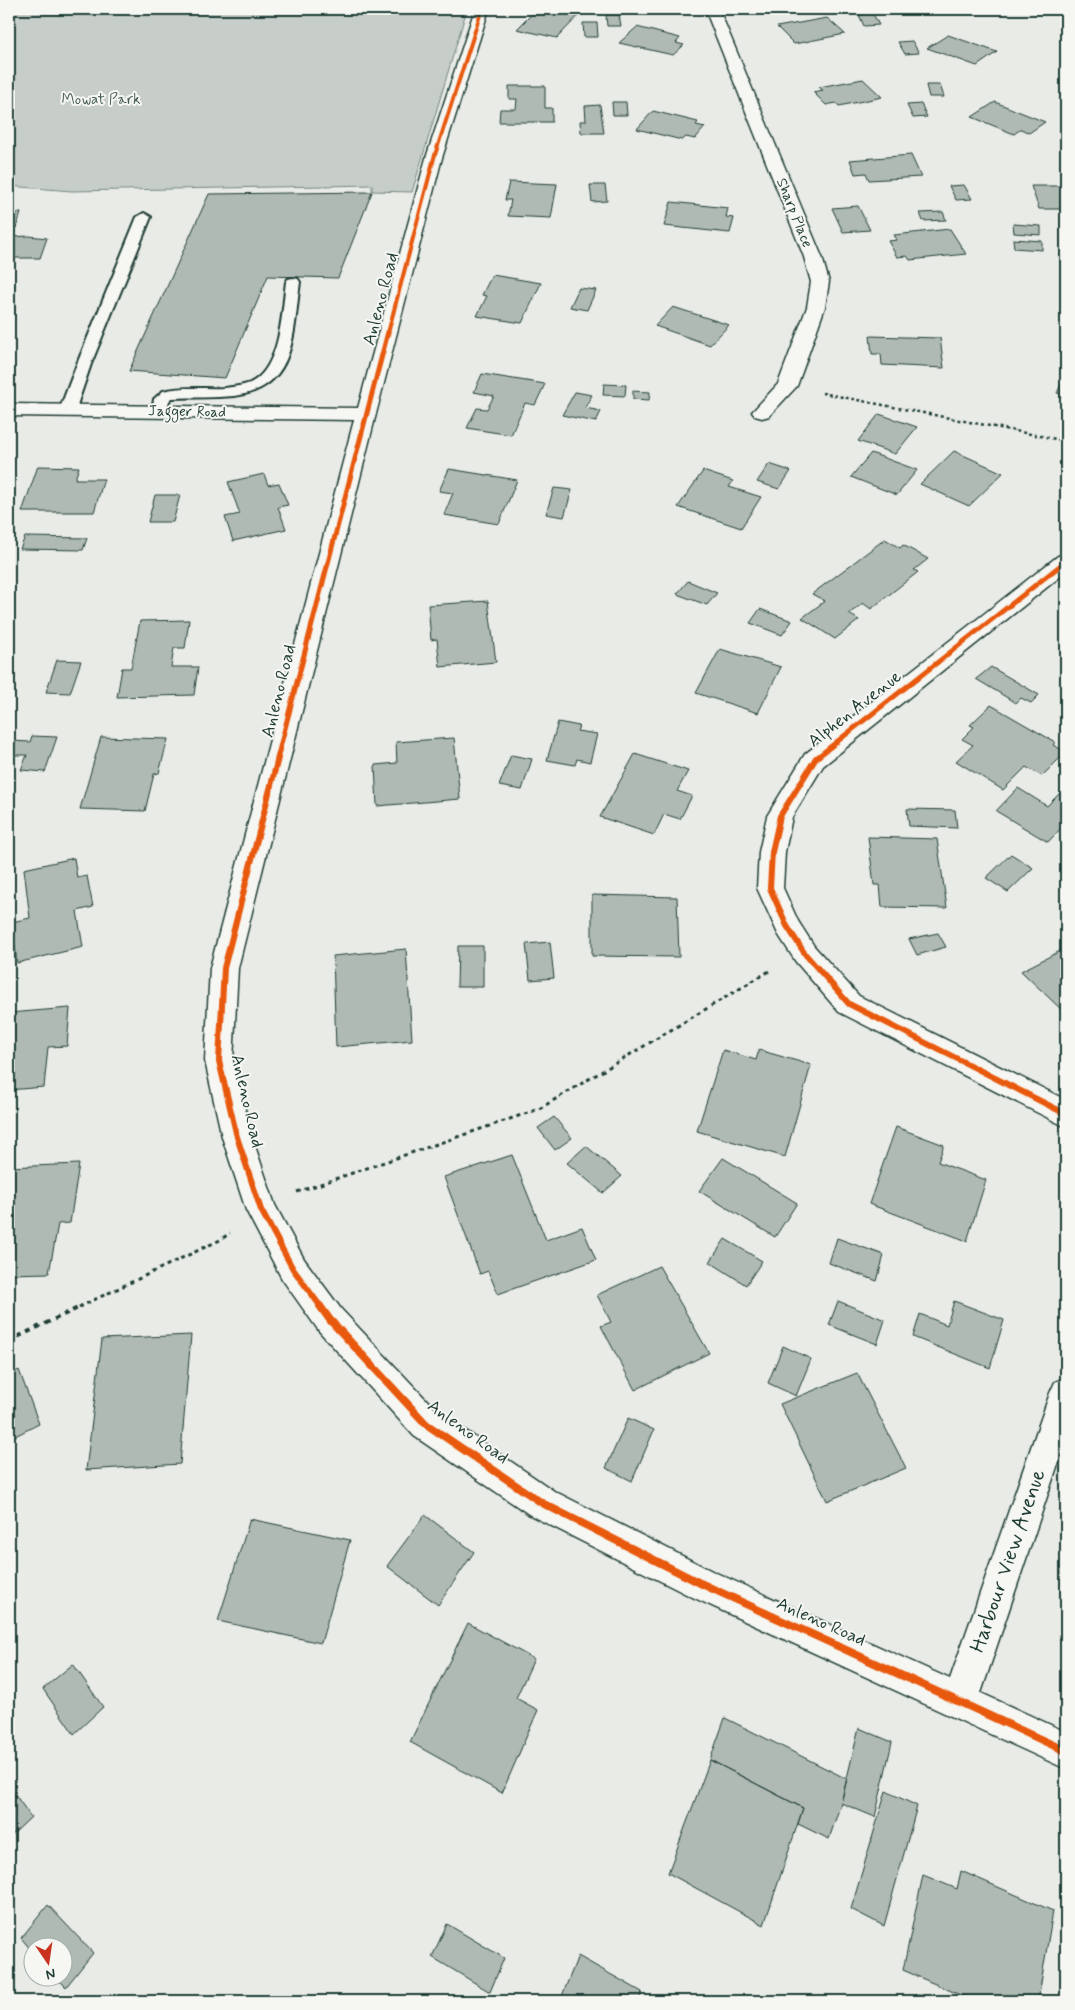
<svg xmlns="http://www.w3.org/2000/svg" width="1075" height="2010" font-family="Mynerve,sans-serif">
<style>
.green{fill:#c7cec9;stroke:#73867e}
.building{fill:#b0bab5;stroke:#1f3d34}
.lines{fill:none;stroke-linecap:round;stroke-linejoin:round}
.service-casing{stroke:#1f3d34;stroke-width:4}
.minor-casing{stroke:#1f3d34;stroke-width:3}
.path-far2{stroke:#1f3d34;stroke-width:2.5;stroke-dasharray:3 3;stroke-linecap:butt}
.path-far1{stroke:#1f3d34;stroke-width:3;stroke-dasharray:4 4;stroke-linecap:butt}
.path{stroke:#1f3d34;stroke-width:4;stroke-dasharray:5 5;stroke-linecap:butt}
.service{fill:#f6f6f2;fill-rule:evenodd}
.minor{fill:#f6f6f2;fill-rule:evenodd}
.cycleway-far3-casing{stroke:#f6f6f2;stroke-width:5.5}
.cycleway-far2-casing{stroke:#f6f6f2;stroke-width:8}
.cycleway-far1-casing{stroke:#f6f6f2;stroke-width:9}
.cycleway-casing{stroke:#f6f6f2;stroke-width:11}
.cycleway-far3{stroke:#e8590c;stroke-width:4}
.cycleway-far2{stroke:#e8590c;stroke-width:5}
.cycleway-far1{stroke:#e8590c;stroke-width:6}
.cycleway{stroke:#e8590c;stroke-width:8}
.labels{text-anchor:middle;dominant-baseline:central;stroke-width:4;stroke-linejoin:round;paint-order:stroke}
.far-park-label{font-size:15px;fill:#415a52;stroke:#f6f6f2}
.far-street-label{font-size:15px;fill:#1f3d34;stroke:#f6f6f2}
.street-label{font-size:18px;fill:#1f3d34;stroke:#f6f6f2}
.near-street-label{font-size:21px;fill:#1f3d34;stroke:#f6f6f2}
</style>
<rect width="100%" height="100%" fill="#e9ebe7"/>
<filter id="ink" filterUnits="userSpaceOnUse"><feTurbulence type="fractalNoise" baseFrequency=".02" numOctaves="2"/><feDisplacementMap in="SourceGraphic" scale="10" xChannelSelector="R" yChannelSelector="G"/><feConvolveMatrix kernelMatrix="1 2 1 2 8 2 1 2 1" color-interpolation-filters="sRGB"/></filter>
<g filter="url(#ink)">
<path class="green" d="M9,9H467L412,192L372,191V185L72,191L9,186Z"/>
<path class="building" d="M537,9H562L581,13L557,38L517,29Z
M873,14L879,25L864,26L859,15Z
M606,15H619L621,26H607Z
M827,18L845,34L794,44L777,27Z
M583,23H597L598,37H584Z
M637,27L680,38L676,43L684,45L673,55L619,43Z
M948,35L997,52L977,66L927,48Z
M912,41L919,53L905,54L898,42Z
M863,79L882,97L839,106L836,103L826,105L813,92L823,90L819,87Z
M926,85H940L944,97H929Z
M509,86H545V108H552V122H499L500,109H516L517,99H509Z
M612,102H626L627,115H613Z
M995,102L1045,122L1029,133L1021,129L1014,134L972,117Z
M921,104L927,117L913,118L907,105Z
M600,105L604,133H581L580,121H586L585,106Z
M653,111L698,122L696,125L705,127L695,139L686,137L682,140L637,129Z
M911,155L921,177L869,180L866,173L855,174L850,160Z
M509,182L557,184L551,218L508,216L511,200H505Z
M590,185H605L607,201L592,202Z
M964,185L972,199L956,200L949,186Z
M1031,186H1066V209H1039Z
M372,192L338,278L268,276L225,378L129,371L209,194Z
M671,202L728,208L726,217L734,218L730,233L664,226Z
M858,206L870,230L843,232L832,208Z
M943,212L946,220L923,221L920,213Z
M9,213H21L16,228H9Z
M1013,224L1041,226V235L1014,233Z
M950,229L966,254L910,260L907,256L897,257L888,241L897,240L894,235Z
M29,236L47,238L40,258H9V237Z
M1013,239L1042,241V250L1014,248Z
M492,275L541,283L522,323L477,316L487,296L482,295Z
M579,288L596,290L587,310L570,307Z
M673,307L729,325L710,345L655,326Z
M870,336L940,338L944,368L882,365L881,354H872Z
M482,374L545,384L535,405L525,403L511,435L467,428L477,408L487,409L494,396L474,392Z
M1066,374V395L1057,393Z
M604,384L626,385L625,396L603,395Z
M633,391L650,392L649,400L633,399Z
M575,392L592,395L585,408L601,411L596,422L562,415Z
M879,414L917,427L895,454L858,441Z
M954,451L1003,473L969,506L920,484Z
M871,453L917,470L897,495L851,477Z
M769,464L791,471L779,489L757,482Z
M38,466L79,467L75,479H104L94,512H22Z
M449,469L517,480L499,524L444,515L453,493L439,491Z
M703,471L733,481L729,487L761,497L741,528L678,507Z
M264,474L268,485L279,483L288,505L278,507L286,529L233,541L225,517L240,514L228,482Z
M554,488L572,490L564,517L546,514Z
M155,495H180L173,522H148Z
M25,537L87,538L83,550L20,549Z
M885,539L900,548L903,545L928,559L914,570L918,572L871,609L863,603L849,614L859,620L835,639L802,618L825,601L812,594Z
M688,581L717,593L707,605L677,594Z
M488,601L496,662L440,667L437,639L431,640L428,605Z
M760,609L792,621L782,635L750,623Z
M189,620L185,648H174L171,667H198L194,695L117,697L122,668H131L140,621Z
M720,649L781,667L758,713L696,693Z
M57,660L81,661L70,693L46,692Z
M991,667L1039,695L1031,703L1021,698L1016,703L976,679Z
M991,705L1055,742L1053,745L1066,752L1042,776L1026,767L1003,790L956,761L973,745L962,739L974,727L970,725Z
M558,722L579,726L577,731L597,734L590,762L577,759L575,765L547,760Z
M32,736L57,737L45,772L21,770L27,755H9L11,741L30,742Z
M101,737L168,739L159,773L154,774L145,811L80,809Z
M454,738L460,799L377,806L375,765L397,763L396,742Z
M635,754L688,771L677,791L692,796L680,819L664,814L654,835L600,817Z
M511,755L532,759L522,790L499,786Z
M1018,788L1047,806L1059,794L1066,799V823L1048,842L996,811Z
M907,809L955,810L957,828L909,826Z
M868,837L937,839L947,908L882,907L880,885H874Z
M1011,854L1033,868L1008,892L986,878Z
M74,858L77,878L87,876L93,907L77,911L83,947L17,963L12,922L30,918L24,869Z
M592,895L677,897L679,957L592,956Z
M938,933L946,947L917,955L909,939Z
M550,942L554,978L530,980L526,944Z
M458,946H483V987H457Z
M1066,948V1014L1021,971Z
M406,949L412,1040L336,1047L333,956Z
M70,1008L67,1046L48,1047L44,1087L9,1090V1013Z
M723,1050L756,1060L759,1050L811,1065L785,1157L697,1131Z
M554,1117L572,1138L555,1150L538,1128Z
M896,1127L944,1145L938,1162L986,1180L967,1241L869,1204Z
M586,1146L622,1176L603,1193L567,1163Z
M512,1155L546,1240L582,1227L596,1260L498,1294L488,1271L480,1274L444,1177Z
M723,1158L797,1203L775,1237L699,1191Z
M79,1164L70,1223L58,1224L49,1273L9,1274V1167Z
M837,1238L884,1255L877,1281L829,1263Z
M725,1239L762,1261L746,1285L710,1262Z
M659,1266L709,1353L635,1390L601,1326L611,1322L597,1295Z
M838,1301L885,1320L877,1344L829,1325Z
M954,1301L1004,1320L990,1368L913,1337L920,1314L947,1325Z
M191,1335L180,1464L86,1470L102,1339Z
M783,1346L811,1359L796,1396L768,1383Z
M19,1370L39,1424L9,1439V1375Z
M857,1373L906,1468L827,1501L780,1404Z
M628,1418L654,1430L632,1481L606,1468Z
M425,1515L474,1552L438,1605L387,1566Z
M250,1519L350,1540L321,1643L218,1621Z
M468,1623L534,1659L516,1698L538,1710L502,1793L410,1742Z
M73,1664L103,1707L74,1734L43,1689Z
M725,1718L847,1779L841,1803L829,1839L798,1824L803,1808L710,1760Z
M859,1728L892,1742L875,1817L841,1803Z
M710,1760L803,1808L764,1925L668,1873Z
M9,1786L31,1817L9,1838Z
M886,1791L917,1806L884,1926L851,1909Z
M961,1871L1053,1911L1038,2001H974L903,1970L923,1875L957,1889Z
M48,1905L93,1953L66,1987L57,1978H62V1948H32V1951L21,1938Z
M447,1924L504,1958L490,1992L432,1957Z
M578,1956L642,1992L639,2001H560Z"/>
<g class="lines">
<g class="service-casing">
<path id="service" d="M144,213L151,217L91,364L75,411L72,414H62L59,411L77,364L137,217Z
M293,278L298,279L300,282C293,332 297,388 234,396C213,398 193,397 172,398L169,401L165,415H155L152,412L154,399L163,391C182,386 204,389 224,388C232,387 242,386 250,383C281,369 282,311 286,282L288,279Z"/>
</g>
<g class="minor-casing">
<path id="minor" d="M475,9H489L442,158L376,414L238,968L233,1061L252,1137L275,1205L304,1259L341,1309L438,1412L554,1491L712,1571L950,1679L1050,1393L1055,1382L1066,1377V1440L981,1693L1066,1732V1769L688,1595L530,1515L414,1436L319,1331L282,1279L246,1210L222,1137L205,1061L210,968L354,420L9,416V404L358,408L426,158Z
M705,9H719L822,257L829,282L825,307L797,386L769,416L762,418L755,416L752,412L778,384L807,307L811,282L804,257Z
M1066,554V572L823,766L792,817L785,852L783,888L798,921L814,946L859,996L1066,1100V1127L839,1012L796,962L778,934L757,888L759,852L767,816L805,754L1058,556Z"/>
</g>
<path class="path-far2" d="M822,393L1066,441"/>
<path class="path-far1" d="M297,1192L539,1109L771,970
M79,1307L220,1240L230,1233"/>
<path class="path" d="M9,1341L82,1306"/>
<use href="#service" class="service"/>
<use href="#minor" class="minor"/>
<g class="cycleway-far3-casing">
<path id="cycleway-far3" d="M388,333L434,158L482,9"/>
</g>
<g class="cycleway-far2-casing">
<path id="cycleway-far2" d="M277,759L388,332
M815,759L1066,561"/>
</g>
<g class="cycleway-far1-casing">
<path id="cycleway-far1" d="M278,758L224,968L219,1061L237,1137L261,1210L293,1269L321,1307
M816,758L780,816L772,852L770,888L787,926L805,954L849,1004L1066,1114"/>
</g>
<g class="cycleway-casing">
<path id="cycleway" d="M320,1306L330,1320L426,1424L542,1503L700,1583L1066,1751"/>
</g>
<use href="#cycleway-far3" class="cycleway-far3"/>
<use href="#cycleway-far2" class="cycleway-far2"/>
<use href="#cycleway-far1" class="cycleway-far1"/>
<use href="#cycleway" class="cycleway"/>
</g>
</g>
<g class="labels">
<g class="far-park-label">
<text x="101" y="100">Mowat Park</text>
</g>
<g class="far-street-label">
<text transform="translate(794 213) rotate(68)">Sharp Place</text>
<text transform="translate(187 412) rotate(1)">Jagger Road</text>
</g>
<g class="street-label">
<text transform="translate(381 299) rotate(-75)">Anleno Road</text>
<text transform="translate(279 691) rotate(-76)">Anleno Road</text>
<text transform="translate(855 709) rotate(-38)">Alphen Avenue</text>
<text transform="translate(247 1101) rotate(77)">Anleno Road</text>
<text transform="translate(468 1432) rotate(36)">Anleno Road</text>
<text transform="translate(821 1622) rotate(24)">Anleno Road</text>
</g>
<g class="near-street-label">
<text transform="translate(1008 1561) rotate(-71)">Harbour View Avenue</text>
</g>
</g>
<rect width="1075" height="2010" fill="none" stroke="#f6f6f2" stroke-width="30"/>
<rect x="15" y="15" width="1045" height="1980" fill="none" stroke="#1f3d34" stroke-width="2" filter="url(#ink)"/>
<g transform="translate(48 1962) rotate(167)"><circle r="24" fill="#f6f6f2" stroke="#a0aca6"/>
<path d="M0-4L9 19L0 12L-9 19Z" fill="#c8321e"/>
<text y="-8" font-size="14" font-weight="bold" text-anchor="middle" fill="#1f3d34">N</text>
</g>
</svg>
